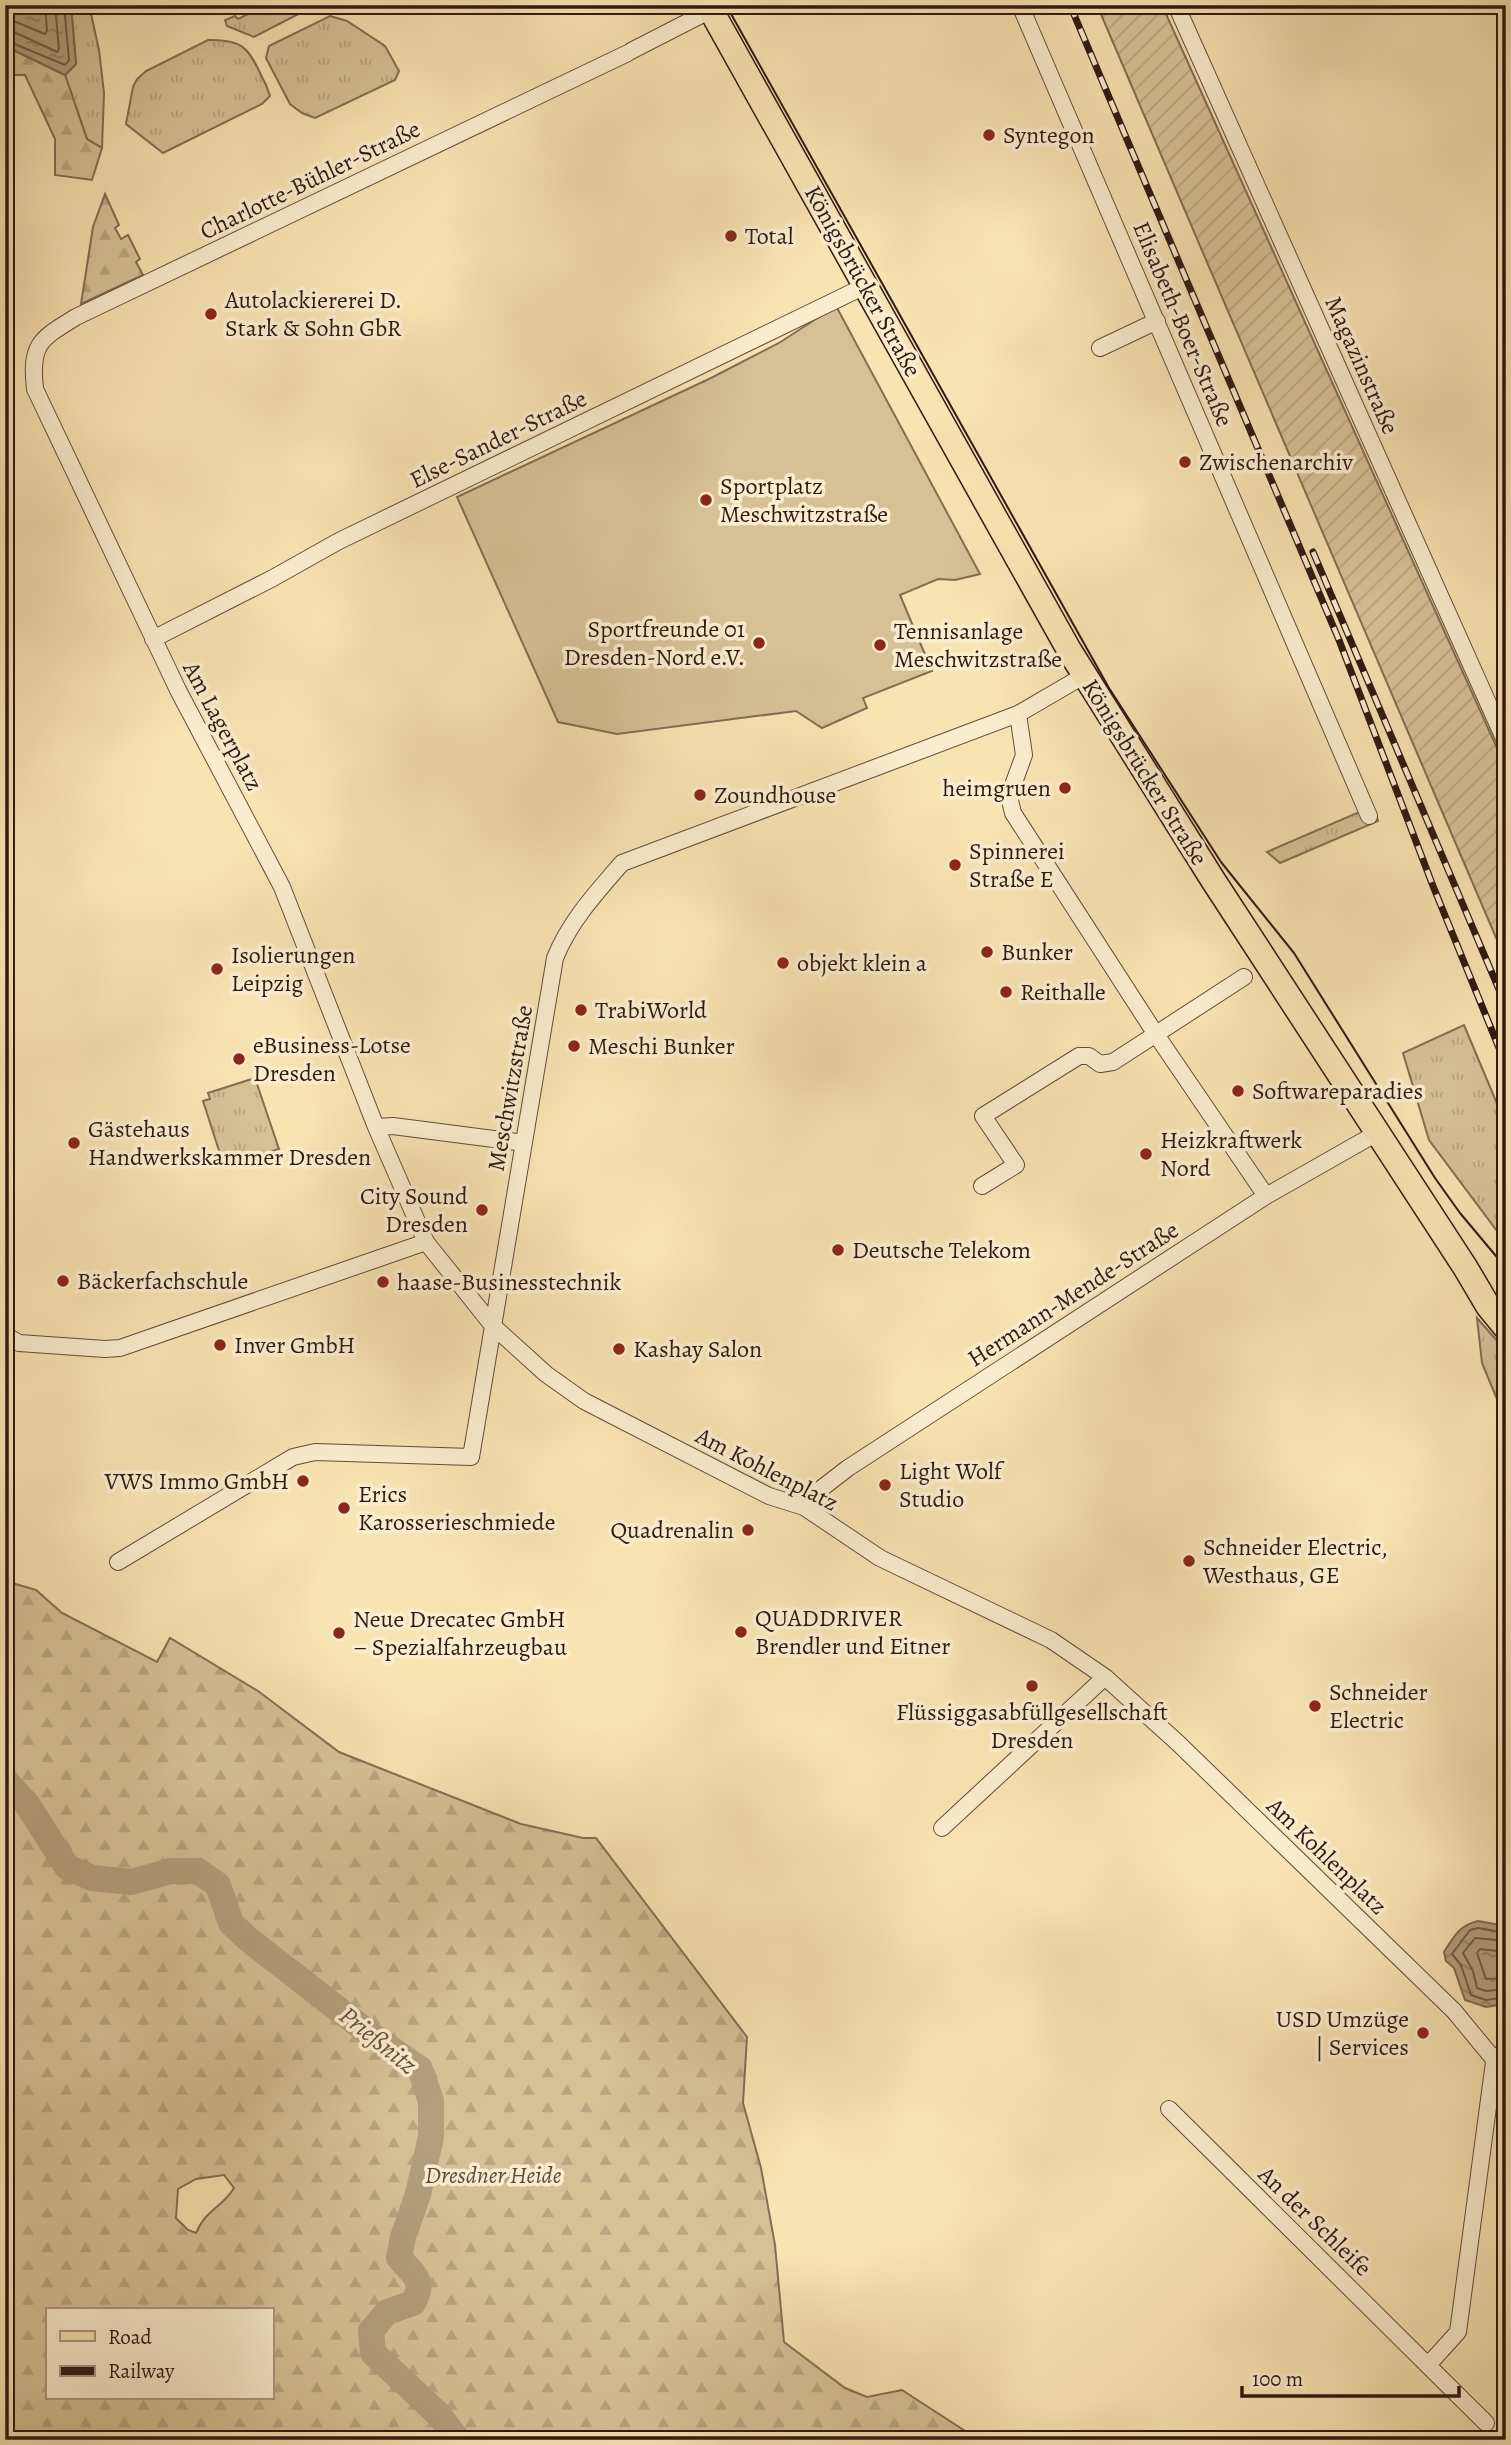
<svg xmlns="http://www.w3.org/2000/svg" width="1511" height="2445" font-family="Alegreya,serif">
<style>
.grass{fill:url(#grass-tufts);stroke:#826e55;stroke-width:2}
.forest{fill:url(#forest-firs);stroke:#826e55;stroke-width:2;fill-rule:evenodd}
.garden{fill:url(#garden-furrows);stroke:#826e55;stroke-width:2}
.pitch{fill:#d6c197;stroke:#826e55;stroke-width:2}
.water{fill:url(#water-ripples);stroke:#7e6a52;stroke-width:2}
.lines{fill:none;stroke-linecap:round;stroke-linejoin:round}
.shore{stroke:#705c48;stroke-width:2}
.river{stroke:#b39f7c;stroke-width:26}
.street-casing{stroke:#604c3b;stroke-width:18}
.primary-casing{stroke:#2e1a13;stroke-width:27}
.street{stroke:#faedcd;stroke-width:16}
.primary{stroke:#f8e3b2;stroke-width:24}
.tram{stroke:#2e1a13;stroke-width:2}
.rail-casing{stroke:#2e1a13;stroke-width:7}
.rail{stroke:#faedcd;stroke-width:4.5;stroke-dasharray:13;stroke-linecap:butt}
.poi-dot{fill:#8f2418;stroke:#faedcd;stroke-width:2.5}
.labels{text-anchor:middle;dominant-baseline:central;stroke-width:7;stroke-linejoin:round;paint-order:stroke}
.poi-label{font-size:24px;fill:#2e1a13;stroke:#faedcd;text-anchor:start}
.street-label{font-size:24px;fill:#2e1a13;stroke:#faedcd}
.park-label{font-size:24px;font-style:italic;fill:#604c3b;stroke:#faedcd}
.water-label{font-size:26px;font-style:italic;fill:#634f3d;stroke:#faedcd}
</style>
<defs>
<pattern id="grass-tufts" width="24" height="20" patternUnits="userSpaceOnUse" patternTransform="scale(1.75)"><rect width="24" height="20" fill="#d6c197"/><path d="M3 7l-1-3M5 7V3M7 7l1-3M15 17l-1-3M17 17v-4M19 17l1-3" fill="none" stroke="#b8a581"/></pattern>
<pattern id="forest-firs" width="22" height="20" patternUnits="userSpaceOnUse" patternTransform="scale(1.75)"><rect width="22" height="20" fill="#d6c197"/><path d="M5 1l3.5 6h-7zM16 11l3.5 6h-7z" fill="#b8a581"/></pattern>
<pattern id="garden-furrows" width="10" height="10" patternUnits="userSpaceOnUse" patternTransform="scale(1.75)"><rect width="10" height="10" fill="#d6c197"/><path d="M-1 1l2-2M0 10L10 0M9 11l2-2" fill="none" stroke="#b8a581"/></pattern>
<pattern id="water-ripples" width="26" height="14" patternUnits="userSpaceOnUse" patternTransform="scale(1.75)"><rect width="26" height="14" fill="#b39f7c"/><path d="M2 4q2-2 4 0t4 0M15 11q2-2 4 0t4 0" fill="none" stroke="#928164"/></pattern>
</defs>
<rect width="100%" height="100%" fill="#f8e3b2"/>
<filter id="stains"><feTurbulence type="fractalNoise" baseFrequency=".00286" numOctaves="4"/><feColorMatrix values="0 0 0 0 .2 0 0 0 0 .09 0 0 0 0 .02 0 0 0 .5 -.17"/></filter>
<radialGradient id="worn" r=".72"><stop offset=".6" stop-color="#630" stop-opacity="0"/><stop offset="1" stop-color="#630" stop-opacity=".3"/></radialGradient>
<path class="grass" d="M71,5H89L99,50L104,93L102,148L87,139L65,75L76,64Z
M266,5H316L254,37L227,26L225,20L235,16L238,19Z
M330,16L347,21L385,46L399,71L395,80L315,118L302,113L290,104L266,58L269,46Z
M208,40C241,39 248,47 261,75C265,82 268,89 270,96L262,104L163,153L126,124L133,87L137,79L146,71Z
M1373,806L1378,821L1280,863L1267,852Z
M1464,1025L1506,1125V1243L1429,1140L1403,1053Z
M255,1078L279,1149L224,1166L203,1101L210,1099L208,1093Z
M1477,1318L1506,1351V1421L1482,1363Z"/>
<path class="forest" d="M5,46L65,75L87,139L102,148L92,180L55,175V139L25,75H5Z
M105,194L119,225L115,228L121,239L128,235L140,259L136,262L143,275L81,304L93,227Z
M5,1581L36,1590L62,1613L157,1662L170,1638L258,1691L339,1752L521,1824L583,1838H596L747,2037L743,2103L761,2168L775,2245L784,2342L845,2388L867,2397L902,2390L979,2440H5ZM224,2175L234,2188C221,2209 206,2209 196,2233L188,2230L176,2218L178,2189L196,2179ZM47,2310H271V2398H47Z"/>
<path class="garden" d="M1097,5H1162L1506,768V961Z"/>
<path class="pitch" d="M836,306L980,574L955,580L938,579L900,595L932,671L863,698L867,708L822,728L796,711L617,734L558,722L457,497L709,379L779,343Z"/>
<path class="water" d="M5,5H71L76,64L65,75L5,46Z
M1478,1921L1506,1926V2004L1486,2007L1465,2000L1454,1968L1446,1961L1444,1952C1454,1936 1460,1925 1478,1921Z"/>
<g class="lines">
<path class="shore" d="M5,20L16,22L45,34L47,31L45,5
M5,31L14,32L57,52L59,49L55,5
M5,40L65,65L69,60L64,5
M1506,1933L1478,1928L1470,1930L1452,1954L1461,1965L1471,1995L1486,2000L1506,1997
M1506,1941L1475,1938L1463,1953L1473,1971L1477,1988L1486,1991L1506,1989
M1506,1952L1480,1949L1477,1953L1486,1979L1506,1978"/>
<path class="river" d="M5,1780L27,1804L67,1867L92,1878L131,1882L171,1871H198L218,1885L231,1923L248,1939L374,2037L420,2069L431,2101V2137L418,2194L403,2237L399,2258C414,2275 426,2280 413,2303L387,2312L371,2331L373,2353L438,2414L458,2440"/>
<g class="street-casing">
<path id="street" d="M1020,5L1369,816
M1176,5L1506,743
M631,51L711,10
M628,53L76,317C40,339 30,344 35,389L178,690L282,887L376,1127L426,1242L493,1326L546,1374L584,1401L769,1496L804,1507L880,1558L1051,1640L1105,1677L1179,1744L1454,2011L1506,2074
M1100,348L1157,321
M153,639L273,578L339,541L865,286
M1018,714L1024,755L1009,796L1013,813L1155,1033L1266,1196
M376,1127L393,1126L524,1143
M982,1186L1016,1165L983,1116L1079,1056H1089L1100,1064L1113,1062L1244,977
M5,1335L19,1343L105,1349L120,1348L426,1242
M804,1507L813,1495L848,1468L1266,1196L1377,1133
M118,1562L293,1457L315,1452L471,1457L555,958C570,921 596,893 622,863L1018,714L1085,675
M942,1828L1105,1677
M1494,2062L1506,2048
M1169,2109L1486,2423
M1429,2364L1458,2332L1494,2062"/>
</g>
<g class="primary-casing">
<path id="primary" d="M708,5L1069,650L1213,880L1465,1267L1488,1306L1506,1328"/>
</g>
<use href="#street" class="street"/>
<use href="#primary" class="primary"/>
<path class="tram" d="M726,5L1109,688L1221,862L1294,953L1435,1178L1460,1213L1506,1268"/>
<g class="rail-casing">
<path id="rail" d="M1070,5L1339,640L1433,886L1506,1065
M1313,552L1506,1006"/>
</g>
<use href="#rail" class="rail"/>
</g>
<g class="poi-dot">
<circle cx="989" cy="135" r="7"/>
<circle cx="731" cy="236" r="7"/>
<circle cx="211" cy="314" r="7"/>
<circle cx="1185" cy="462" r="7"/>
<circle cx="706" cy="500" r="7"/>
<circle cx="759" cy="643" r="7"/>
<circle cx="880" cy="645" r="7"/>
<circle cx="1065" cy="788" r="7"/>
<circle cx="700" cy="795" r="7"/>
<circle cx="955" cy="865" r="7"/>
<circle cx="987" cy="952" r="7"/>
<circle cx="783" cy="963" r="7"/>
<circle cx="217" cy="969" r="7"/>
<circle cx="1006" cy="992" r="7"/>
<circle cx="581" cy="1010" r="7"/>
<circle cx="574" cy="1046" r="7"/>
<circle cx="239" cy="1059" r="7"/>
<circle cx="1238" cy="1091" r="7"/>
<circle cx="74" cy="1143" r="7"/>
<circle cx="1146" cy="1154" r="7"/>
<circle cx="482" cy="1210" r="7"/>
<circle cx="838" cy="1250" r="7"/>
<circle cx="63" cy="1281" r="7"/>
<circle cx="383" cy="1282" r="7"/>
<circle cx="220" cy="1345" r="7"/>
<circle cx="619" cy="1349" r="7"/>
<circle cx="303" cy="1481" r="7"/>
<circle cx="885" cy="1485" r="7"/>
<circle cx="344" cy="1508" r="7"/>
<circle cx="748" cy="1530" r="7"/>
<circle cx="1189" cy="1561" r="7"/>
<circle cx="741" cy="1632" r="7"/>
<circle cx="339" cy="1633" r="7"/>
<circle cx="1032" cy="1686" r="7"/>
<circle cx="1315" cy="1706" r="7"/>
<circle cx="1423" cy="2033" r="7"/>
</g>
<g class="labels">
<g class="poi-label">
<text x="1003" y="135">Syntegon</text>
<text x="745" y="236">Total</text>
<text x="225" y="300">Autolackiererei D.<tspan x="225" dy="28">Stark &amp; Sohn GbR</tspan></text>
<text x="1199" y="462">Zwischenarchiv</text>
<text x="720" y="486">Sportplatz<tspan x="720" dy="28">Meschwitzstraße</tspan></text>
<text x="745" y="629" text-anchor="end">Sportfreunde 01<tspan x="745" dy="28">Dresden-Nord e.V.</tspan></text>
<text x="894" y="631">Tennisanlage<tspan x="894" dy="28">Meschwitzstraße</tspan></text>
<text x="1051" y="788" text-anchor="end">heimgruen</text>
<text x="714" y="795">Zoundhouse</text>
<text x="969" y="851">Spinnerei<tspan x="969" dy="28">Straße E</tspan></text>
<text x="1001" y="952">Bunker</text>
<text x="231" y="955">Isolierungen<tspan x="231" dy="28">Leipzig</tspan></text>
<text x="797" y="963">objekt klein a</text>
<text x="1020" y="992">Reithalle</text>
<text x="595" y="1010">TrabiWorld</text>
<text x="253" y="1045">eBusiness-Lotse<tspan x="253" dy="28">Dresden</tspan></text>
<text x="588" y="1046">Meschi Bunker</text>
<text x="1252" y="1091">Softwareparadies</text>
<text x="88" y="1129">Gästehaus<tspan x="88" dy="28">Handwerkskammer Dresden</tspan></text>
<text x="1160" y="1140">Heizkraftwerk<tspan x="1160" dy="28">Nord</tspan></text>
<text x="468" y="1196" text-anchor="end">City Sound<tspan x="468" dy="28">Dresden</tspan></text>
<text x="852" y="1250">Deutsche Telekom</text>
<text x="77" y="1281">Bäckerfachschule</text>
<text x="397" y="1282">haase-Businesstechnik</text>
<text x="234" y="1345">Inver GmbH</text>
<text x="633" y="1349">Kashay Salon</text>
<text x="899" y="1471">Light Wolf<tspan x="899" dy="28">Studio</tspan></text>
<text x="289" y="1481" text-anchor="end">VWS Immo GmbH</text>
<text x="358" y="1494">Erics<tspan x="358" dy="28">Karosserieschmiede</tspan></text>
<text x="734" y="1530" text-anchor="end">Quadrenalin</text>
<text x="1203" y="1547">Schneider Electric,<tspan x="1203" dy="28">Westhaus, GE</tspan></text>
<text x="755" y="1618">QUADDRIVER<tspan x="755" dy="28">Brendler und Eitner</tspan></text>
<text x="353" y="1619">Neue Drecatec GmbH<tspan x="353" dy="28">– Spezialfahrzeugbau</tspan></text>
<text x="1329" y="1692">Schneider<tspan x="1329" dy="28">Electric</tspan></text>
<text x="1032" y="1712" text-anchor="middle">Flüssiggasabfüllgesellschaft<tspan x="1032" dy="28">Dresden</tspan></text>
<text x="1409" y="2019" text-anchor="end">USD Umzüge<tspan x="1409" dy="28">| Services</tspan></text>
</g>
<g class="street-label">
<text transform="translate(310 180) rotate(-26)">Charlotte-Bühler-Straße</text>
<text transform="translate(863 281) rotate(61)">Königsbrücker Straße</text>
<text transform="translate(1183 324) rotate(67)">Elisabeth-Boer-Straße</text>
<text transform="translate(1362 365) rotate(66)">Magazinstraße</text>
<text transform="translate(498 439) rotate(-26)">Else-Sander-Straße</text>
<text transform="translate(223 726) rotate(62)">Am Lagerplatz</text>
<text transform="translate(1145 772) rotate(58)">Königsbrücker Straße</text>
<text transform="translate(510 1088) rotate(-80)">Meschwitzstraße</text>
<text transform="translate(1073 1294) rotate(-33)">Hermann-Mende-Straße</text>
<text transform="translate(767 1469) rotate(27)">Am Kohlenplatz</text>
<text transform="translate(1327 1856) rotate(44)">Am Kohlenplatz</text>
<text transform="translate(1315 2221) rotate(44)">An der Schleife</text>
</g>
<g class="park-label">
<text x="493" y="2175">Dresdner Heide</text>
</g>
<g class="water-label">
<text transform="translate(378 2040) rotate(39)">Prießnitz</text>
</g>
</g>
<rect width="1511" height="2445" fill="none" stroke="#f8e3b2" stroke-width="28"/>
<rect x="7" y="7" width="1497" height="2431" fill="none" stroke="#2e1a13" stroke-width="3.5"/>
<rect x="14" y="14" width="1483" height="2417" fill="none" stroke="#2e1a13" stroke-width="2"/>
<rect x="46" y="2308" width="228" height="91" fill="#faedcd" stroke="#a89983" stroke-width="2"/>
<rect x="60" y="2331" width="35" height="10" fill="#f8e3b2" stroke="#a89983" stroke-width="2"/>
<text x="108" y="2344" font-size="21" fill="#2e1a13">Road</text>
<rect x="60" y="2366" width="35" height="10" fill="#2e1a13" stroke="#a89983" stroke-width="2"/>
<text x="108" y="2378" font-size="21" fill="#2e1a13">Railway</text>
<path d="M1242 2386v10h217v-10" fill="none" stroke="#2e1a13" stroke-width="3.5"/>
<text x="1252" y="2386" font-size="21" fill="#2e1a13" stroke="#faedcd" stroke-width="5" paint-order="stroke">100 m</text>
<rect width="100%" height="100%" filter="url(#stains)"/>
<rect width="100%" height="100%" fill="url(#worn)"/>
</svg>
